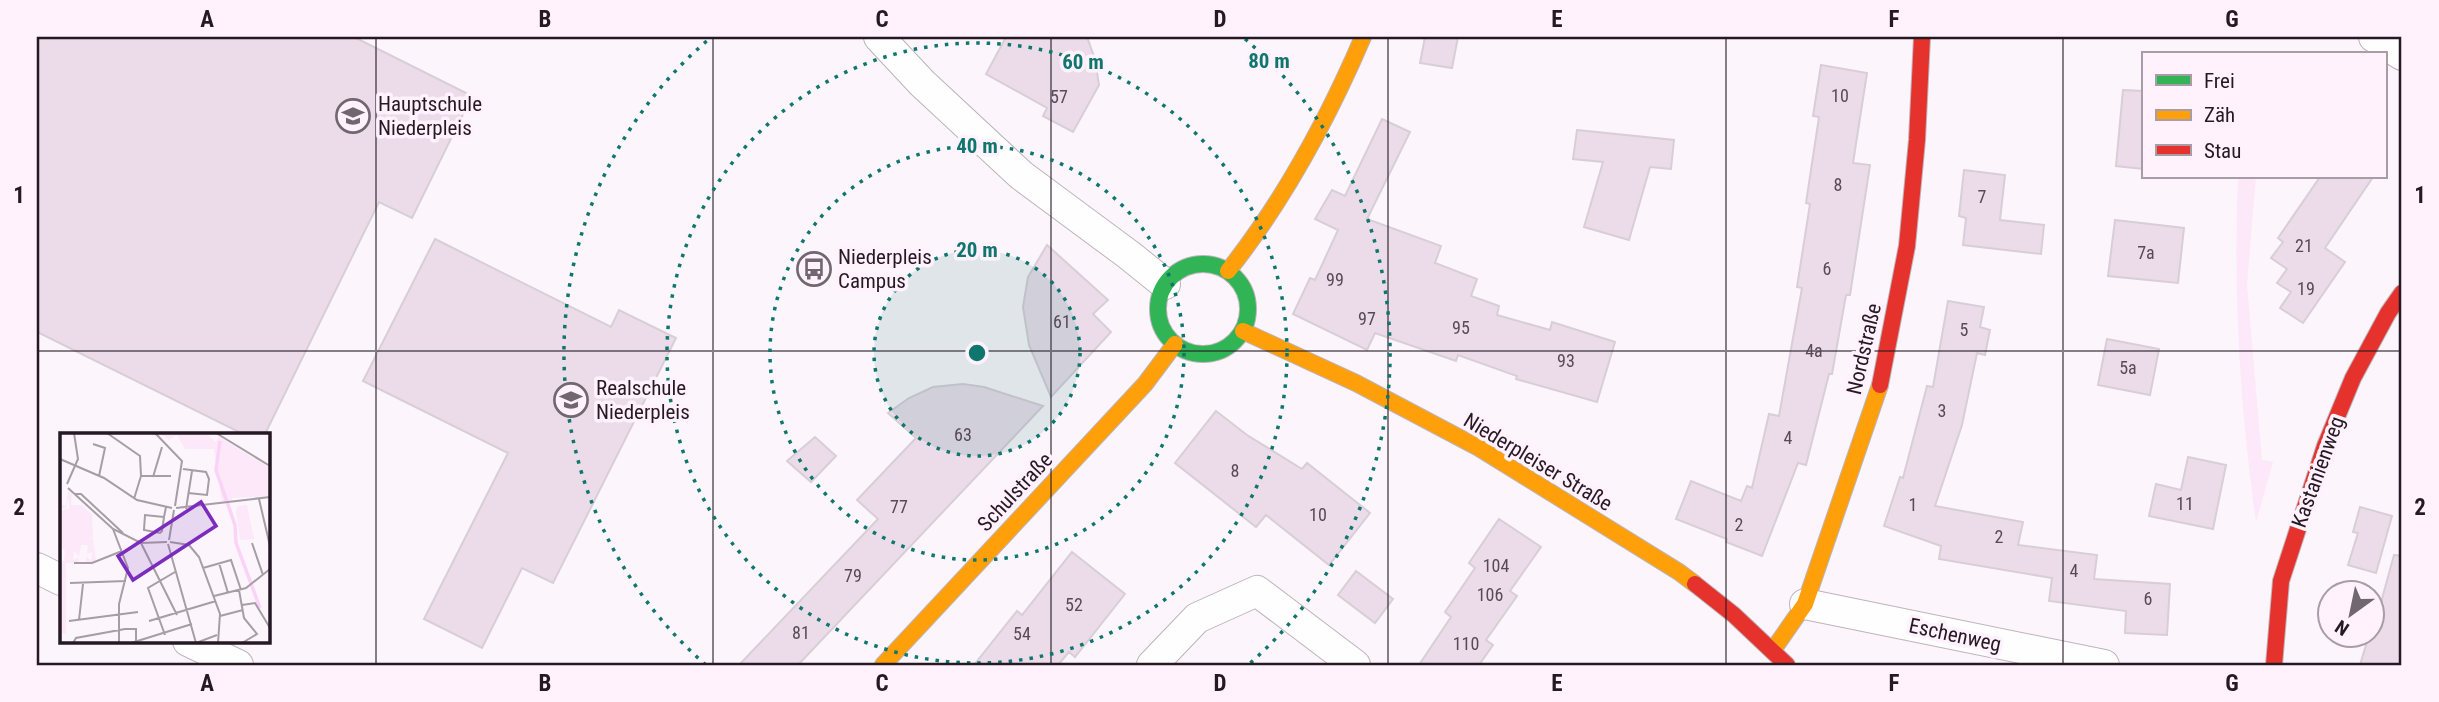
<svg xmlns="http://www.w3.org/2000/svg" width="2439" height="702" font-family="'Roboto Condensed',sans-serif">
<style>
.green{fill:#fce8f9}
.building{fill:#ecdcea;stroke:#d8ced6;stroke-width:2}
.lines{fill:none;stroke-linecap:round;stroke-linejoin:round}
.street-casing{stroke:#bdb4bb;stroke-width:32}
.fast-casing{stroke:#bdb4bb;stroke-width:18}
.slow-casing{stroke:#bdb4bb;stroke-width:18}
.jam-casing{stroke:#bdb4bb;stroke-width:18}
.street{stroke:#fffefe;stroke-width:30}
.fast{stroke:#30b455;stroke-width:16}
.slow{stroke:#ff9f0a;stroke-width:16}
.jam{stroke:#e5322d;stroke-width:16}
.grid{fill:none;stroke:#251a24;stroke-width:2;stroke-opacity:0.55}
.ring{fill:none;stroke:#0f766e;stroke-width:3.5;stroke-dasharray:3.5 7}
.labels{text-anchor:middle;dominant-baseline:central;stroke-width:7;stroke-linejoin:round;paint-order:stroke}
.number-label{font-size:18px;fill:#574a56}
.poi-label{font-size:21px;fill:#251a24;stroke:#fff2fd;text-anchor:start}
.street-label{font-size:21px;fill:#251a24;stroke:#fff2fd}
.inset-river{fill:none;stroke:#fbd3f7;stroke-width:3.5}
.inset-road{fill:none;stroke:#a69da5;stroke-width:2}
.view{fill:#7b2cbf;fill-opacity:0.15;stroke:#7b2cbf;stroke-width:3.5}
.inset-edge{fill:none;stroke:#251a24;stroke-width:3.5}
.centre{fill:#0f766e;stroke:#fff2fd;stroke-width:3.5}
.ring-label{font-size:21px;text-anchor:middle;font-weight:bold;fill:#0f766e;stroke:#fff2fd;stroke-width:7;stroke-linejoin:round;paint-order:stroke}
.neatline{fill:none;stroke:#251a24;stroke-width:2.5}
.grid-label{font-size:23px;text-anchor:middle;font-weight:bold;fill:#251a24}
</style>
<rect width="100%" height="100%" fill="#fcf5fb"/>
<path class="green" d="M2238,177H2256L2247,285L2262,460L2273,462L2256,522C2240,407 2233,293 2238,177Z"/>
<path class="building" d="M37,37H354L472,96L412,218L379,202L265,434H243L37,332Z
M1006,37H1087L1095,59L1099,85L1073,132L1043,116L1047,108L986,74Z
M1425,37H1458L1452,68L1420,63Z
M1821,65L1867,73L1853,163L1870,165L1850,295H1846L1832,374H1829L1806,465L1798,463L1762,556L1726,542L1727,539L1676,519L1691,481L1741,501L1747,486L1752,488L1769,414L1779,416L1802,288L1797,287L1810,204L1806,203L1819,117L1813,116Z
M2123,90L2143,91V169L2116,166Z
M1382,119L1410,132L1367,219L1441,246L1435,263L1477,279L1471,296L1499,306L1497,315L1550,330L1552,322L1615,342L1597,402L1516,379L1517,376L1458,355L1456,361L1375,333L1367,350L1293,314L1310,278L1315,280L1338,230L1315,219L1332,190L1345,196Z
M1577,130L1674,140L1671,169L1650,167L1629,240L1584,227L1603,162L1573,159Z
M1964,170L2005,175L2000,220L2044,225L2041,254L1963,245L1966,218L1959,216Z
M2320,177H2373L2325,248L2345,262L2303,323L2280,308L2291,292L2277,283L2287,269L2271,258L2283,242L2278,238Z
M2115,220L2184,228L2178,283L2108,276Z
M435,239L611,327L619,310L676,338L553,583L522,568L482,648L424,619L508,453L363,381Z
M1047,245L1108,300L1093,314L1111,332L1051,397L1029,345L1023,307L1028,277Z
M1948,301L1984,307L1980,327L1990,330L1985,355L1977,353L1962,425L1935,506L2023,522L2018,545L2097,555L2094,579L2170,584L2167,635L2125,633L2126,611L2049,601L2052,578L1939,559L1941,546L1884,526L1900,477L1903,478L1927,386L1933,387Z
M2107,339L2159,349L2150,395L2098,385Z
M963,384L984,387L1043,406L798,665H739L878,519L857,500L916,438L888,413L909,398L933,387Z
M1216,411L1247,435L1302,469L1307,463L1370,513L1329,565L1266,515L1256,527L1175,463Z
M815,437L836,456L811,482L787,461Z
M2188,457L2226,465L2213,529L2149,516L2156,484L2181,490Z
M2360,507L2392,516L2376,573L2348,565L2358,533L2353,532Z
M1499,519L1541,547L1510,591L1517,596L1486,640L1493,645L1479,665H1419L1451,617L1445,612L1475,568L1469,563Z
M1072,552L1125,594L1075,657L1069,652L1058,665H974L1017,611L1022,615Z
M2394,555L2402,556V665H2360L2369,635H2372Z
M1356,571L1393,599L1375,623L1338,595Z"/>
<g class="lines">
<g class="street-casing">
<path id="street" d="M879,37L922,83L1021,175L1129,255L1165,284
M2374,37L2402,55
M37,568L61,580
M1805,604L2104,665
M188,641L238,665
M1152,665L1197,618L1257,591L1355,665"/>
</g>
<g class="fast-casing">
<path id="fast" d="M1158 309a45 45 0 1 1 90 0a45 45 0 1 1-90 0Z"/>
</g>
<g class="slow-casing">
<path id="slow" d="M1228,271C1285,199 1327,121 1363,37
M1243,331L1356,383L1479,448L1679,572L1695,584
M1773,650L1805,604L1880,385
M883,665L1145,384L1175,344"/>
</g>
<g class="jam-casing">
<path id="jam" d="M1880,385L1907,246L1917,140L1922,37
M1695,584L1734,615L1787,665
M2274,665L2281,581L2325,446L2353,378L2388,313L2402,293"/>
</g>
<use href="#street" class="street"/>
<use href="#fast" class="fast"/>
<use href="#slow" class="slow"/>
<use href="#jam" class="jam"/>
</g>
<path class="grid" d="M376,37V665M713,37V665M1051,37V665M1388,37V665M1726,37V665M2063,37V665M37,351H2402"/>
<circle cx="977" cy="353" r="103" fill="#0f766e" fill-opacity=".12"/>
<g class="ring">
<circle cx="977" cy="353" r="103"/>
<circle cx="977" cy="353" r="207"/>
<circle cx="977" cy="353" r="310"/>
<path d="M706 665A413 413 0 0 1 709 39M1245 39A413 413 0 0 1 1248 665"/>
</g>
<defs>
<g id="school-ring" transform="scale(1.75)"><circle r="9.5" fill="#fff2fd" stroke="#70676f" stroke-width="1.5"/><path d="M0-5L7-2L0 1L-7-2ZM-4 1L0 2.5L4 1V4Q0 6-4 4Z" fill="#70676f"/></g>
<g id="bus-ring" transform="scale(1.75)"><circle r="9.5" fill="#fff2fd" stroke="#70676f" stroke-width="1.5"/><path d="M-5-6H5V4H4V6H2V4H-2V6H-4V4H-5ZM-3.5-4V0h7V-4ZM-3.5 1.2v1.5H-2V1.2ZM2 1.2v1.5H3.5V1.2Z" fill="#70676f"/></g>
</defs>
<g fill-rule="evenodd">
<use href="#school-ring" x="353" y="116"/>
<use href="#bus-ring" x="814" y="269"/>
<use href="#school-ring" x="571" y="400"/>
</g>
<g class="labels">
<g class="number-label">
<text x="1840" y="95">10</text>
<text x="1059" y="96">57</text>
<text x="1838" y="184">8</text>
<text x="1982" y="196">7</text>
<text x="2304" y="245">21</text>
<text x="2146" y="252">7a</text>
<text x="1827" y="268">6</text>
<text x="1335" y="279">99</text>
<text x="2306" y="288">19</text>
<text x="1367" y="318">97</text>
<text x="1062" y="321">61</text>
<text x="1461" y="327">95</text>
<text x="1964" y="329">5</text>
<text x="1814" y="350">4a</text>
<text x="1566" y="360">93</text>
<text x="2128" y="367">5a</text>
<text x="1942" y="410">3</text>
<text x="963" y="434">63</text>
<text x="1788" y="437">4</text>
<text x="1235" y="470">8</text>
<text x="2185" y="503">11</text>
<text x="1913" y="504">1</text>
<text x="899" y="506">77</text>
<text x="1318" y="514">10</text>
<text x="1739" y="524">2</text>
<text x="1999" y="536">2</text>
<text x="1496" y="565">104</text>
<text x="2074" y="570">4</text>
<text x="853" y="575">79</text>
<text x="1490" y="594">106</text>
<text x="2148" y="598">6</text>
<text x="1074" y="604">52</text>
<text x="801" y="632">81</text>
<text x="1022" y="633">54</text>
<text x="1466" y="643">110</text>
</g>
<g class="poi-label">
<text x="378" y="104">Hauptschule<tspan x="378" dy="24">Niederpleis</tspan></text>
<text x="838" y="257">Niederpleis<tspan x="838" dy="24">Campus</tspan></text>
<text x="596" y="388">Realschule<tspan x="596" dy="24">Niederpleis</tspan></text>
</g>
<g class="street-label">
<text transform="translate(1864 349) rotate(-77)">Nordstraße</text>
<text transform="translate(1538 462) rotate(31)">Niederpleiser Straße</text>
<text transform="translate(2318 472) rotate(-70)">Kastanienweg</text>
<text transform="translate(1015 492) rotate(-47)">Schulstraße</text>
<text transform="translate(1955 635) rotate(12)">Eschenweg</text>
</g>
</g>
<g transform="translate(60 433)">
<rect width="210" height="210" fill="#fcf5fb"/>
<path d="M100,0H145L156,9L159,4L210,35V63L172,65V69L162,70L154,16H125L117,2L109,7ZM8,57L12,61L11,72H22L32,82L33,105H27L33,106L36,127L34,129H26V123L31,128L32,119L27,121L28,112H21L19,123L14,118L13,127L19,124L18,130H6V201L0,200V130L4,129L0,128H4L5,118L0,113V77L9,76V65L6,75H0V71L6,73ZM187,72L194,106L180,107L176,78L178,73Z" fill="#fce8f9"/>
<path class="inset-river" d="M160,8L156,37L175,92L176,110L200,175"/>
<path class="inset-road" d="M47,0L80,23L81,43L74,66M95,0L122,28L115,73M156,0L210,33M33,11L45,15L39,43M0,26L44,45L77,67L112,75M123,36L146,39L149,46L147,62L128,60M81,43H111M93,44L102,14M7,51L18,26L14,0M8,55L53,96L81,110L107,109M15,61H21L63,100M199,66L210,113M116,75L210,64M126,76L132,38M104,84L85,82L84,97L100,100L102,98L104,84L106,74M53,96L68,135L59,171V210M109,107L114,77M110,109L129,112L139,124L160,181L158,210M81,110L117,182M192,110L203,142M108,111L136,210L157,202M14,130H32L62,118M159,130L168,160M143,135L171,127L181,157M10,150L66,148M179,157L184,185L197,201L182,210M154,163L186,155L210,136M182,172L195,170L210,195M160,183L183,177M19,187L23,151M9,188L78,179M89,188L156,168M105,202L88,155L115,139M13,210L16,205L65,196H76V209M71,210L132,191"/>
<path class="view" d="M141,69L156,93L73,147L58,123Z"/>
<rect width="210" height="210" class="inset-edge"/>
</g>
<circle cx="977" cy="353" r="10" class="centre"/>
<g class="ring-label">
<text x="1269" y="68">80 m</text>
<text x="1083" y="69">60 m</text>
<text x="977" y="153">40 m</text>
<text x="977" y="257">20 m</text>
</g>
<rect width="2439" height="702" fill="none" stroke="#fff2fd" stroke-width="77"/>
<rect x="2142" y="52" width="245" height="126" fill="#fff2fd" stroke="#a89ca6" stroke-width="2"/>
<rect x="2156" y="75" width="35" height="10" fill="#30b455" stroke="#a89ca6" stroke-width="2"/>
<text x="2204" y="88" font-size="21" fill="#251a24">Frei</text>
<rect x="2156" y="110" width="35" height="10" fill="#ff9f0a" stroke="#a89ca6" stroke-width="2"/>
<text x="2204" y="122" font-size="21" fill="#251a24">Zäh</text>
<rect x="2156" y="145" width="35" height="10" fill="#e5322d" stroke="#a89ca6" stroke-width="2"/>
<text x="2204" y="158" font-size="21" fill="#251a24">Stau</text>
<g transform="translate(2351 614) rotate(213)"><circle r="33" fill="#fff2fd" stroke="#a89ca6" stroke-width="2"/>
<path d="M0-5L12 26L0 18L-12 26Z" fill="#70676f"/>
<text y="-10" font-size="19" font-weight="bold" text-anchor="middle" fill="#251a24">N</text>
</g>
<rect x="38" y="38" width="2362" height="626" class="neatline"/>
<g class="grid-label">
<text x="207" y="27">A</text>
<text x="545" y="27">B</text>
<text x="882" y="27">C</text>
<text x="1220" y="27">D</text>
<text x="1557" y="27">E</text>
<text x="1894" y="27">F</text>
<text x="2232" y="27">G</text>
<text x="19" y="203">1</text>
<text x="2420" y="203">1</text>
<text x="19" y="515">2</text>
<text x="2420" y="515">2</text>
<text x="207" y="691">A</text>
<text x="545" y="691">B</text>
<text x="882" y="691">C</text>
<text x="1220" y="691">D</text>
<text x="1557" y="691">E</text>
<text x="1894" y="691">F</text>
<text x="2232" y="691">G</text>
</g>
</svg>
